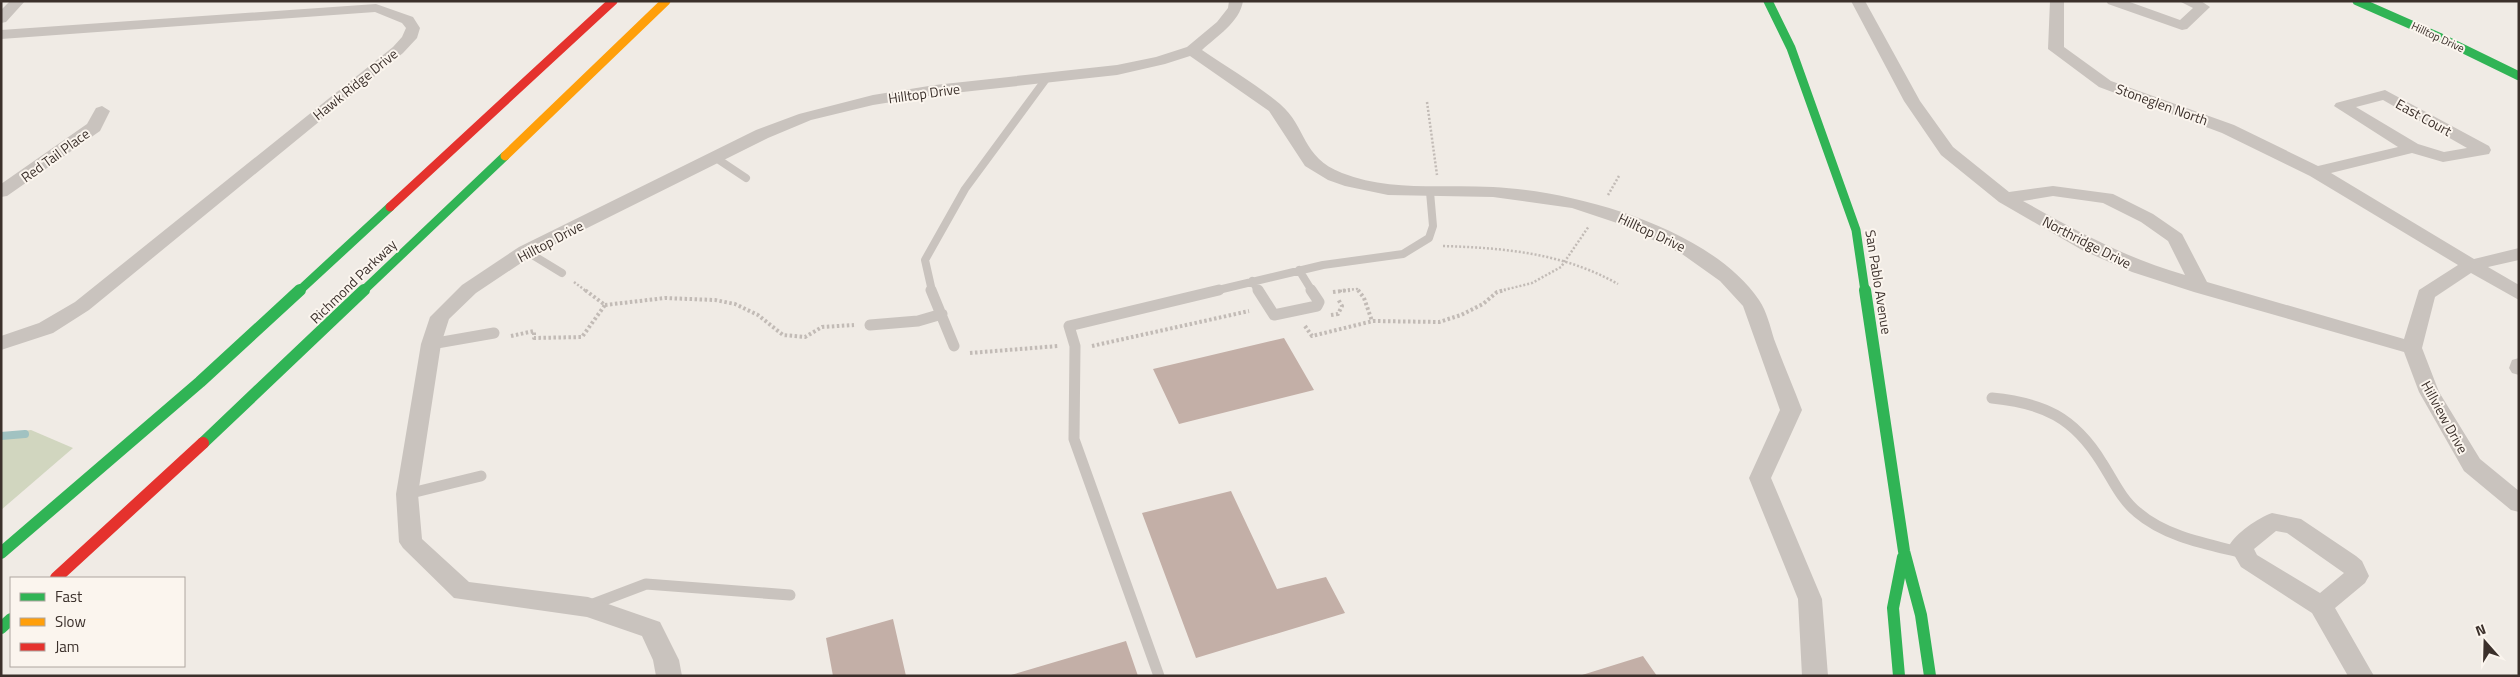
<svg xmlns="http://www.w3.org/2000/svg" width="2520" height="677" font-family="'Titillium Web',sans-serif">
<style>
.green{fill:#d1d6bf}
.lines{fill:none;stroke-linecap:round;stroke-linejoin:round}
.stream{stroke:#a1c2c1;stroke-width:8}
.building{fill:#c3afa7}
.path-far1{stroke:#c2bbb6;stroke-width:2.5;stroke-dasharray:2 2;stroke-linecap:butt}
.path{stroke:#c2bbb6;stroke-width:4;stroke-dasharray:2.5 2.5;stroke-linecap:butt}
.lane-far1{stroke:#c9c3be;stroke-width:8}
.lane{stroke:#c9c3be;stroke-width:11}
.street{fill:#c9c3be;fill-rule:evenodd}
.fast-far1{stroke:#30b455;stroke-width:9}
.fast{stroke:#30b455;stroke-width:12}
.slow{stroke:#ff9f0a;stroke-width:9}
.jam-far1{stroke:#e5322d;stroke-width:9}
.jam{stroke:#e5322d;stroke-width:12}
.labels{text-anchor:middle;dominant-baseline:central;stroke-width:4;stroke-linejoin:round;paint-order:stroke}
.far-street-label{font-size:11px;fill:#3b302b;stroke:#fbf5ee}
.street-label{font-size:14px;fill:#3b302b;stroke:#fbf5ee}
</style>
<rect width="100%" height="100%" fill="#f0ebe5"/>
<path class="green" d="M31,430L73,448L1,510V434Z"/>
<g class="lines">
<path class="stream" d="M1,436L25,434"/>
</g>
<path class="building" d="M1284,338L1314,390L1179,424L1153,369Z
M1231,491L1277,589L1326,577L1345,613L1196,658L1142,513Z
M893,619L906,676H833L826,638Z
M1126,641L1138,676H1011V675Z
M1643,656L1657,676H1582V675Z"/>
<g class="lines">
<path class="path-far1" d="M1427,102L1437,175
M1608,195L1619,176
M1443,246C1505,248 1563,253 1618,284
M574,282L586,291
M1340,291L1357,289L1359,291
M1500,291L1532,283L1561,267L1589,226"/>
<path class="path" d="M1358,290L1364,298L1372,321
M1333,292L1350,290
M605,305L665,298L715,300L735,304L758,315L783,335L805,337L822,327L854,325
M1331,315L1338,314L1342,306L1338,299
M1305,326L1312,336L1373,321L1439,322L1461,315L1483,304L1497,292L1505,290
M511,336L534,331V338L582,337L605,305L585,290
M1092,346L1249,311
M970,353L1058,346"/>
<path class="lane-far1" d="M716,158L746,178
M526,251L562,273
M1299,270L1312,291
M1252,281L1259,291
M932,291L925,260L965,189L1046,79
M1214,291L1323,265L1403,254L1429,238L1433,226L1430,192"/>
<path class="lane" d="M931,290L954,346
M1258,290L1274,315L1317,306L1319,302L1311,290
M870,325L918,321L942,314
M431,344L494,333
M1992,398C2043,403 2074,417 2102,463C2113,480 2121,499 2137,512C2166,537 2207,544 2243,553
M407,494L481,476
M588,606L646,584L790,595
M1159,676L1074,439L1075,346L1069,326L1219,290"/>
<path class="street" d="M10,1H25L6,22L1,23V10Z
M1229,1H1243C1240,22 1216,37 1202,50C1227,67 1256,84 1280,104C1307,127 1301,157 1342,173C1390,192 1443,184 1493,187C1576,191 1710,228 1759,300C1767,312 1770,326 1774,339C1783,363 1793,386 1802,410L1771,478L1822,599L1828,676H1802L1798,599L1749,478L1780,410L1743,306L1720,281L1682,254L1620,224L1572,208L1493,197L1388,195L1345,186L1328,180L1305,166L1269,111L1190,56L1165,64L1117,75L935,95L873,105L811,120L768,138L533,255L476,293L449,319L441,344L418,494L422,539L469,582L588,597L660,622L679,660L682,676H656L653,660L642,636L587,617L454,598L403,548L399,542L396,494L421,344L430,317L462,285L519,247L756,130L799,114L873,95L935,85L1117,65L1156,57L1187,47L1217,22L1228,8Z
M1851,1H1865L1920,101L1953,147L2009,192L2053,186L2113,194L2153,214L2182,234L2207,282L2404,339L2419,290L2458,265L2310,176L2222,133L2099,87L2048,49L2050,1H2064V47L2111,81L2234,125L2318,166L2398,147L2334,106L2336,103L2385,90L2489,146L2491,150L2489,154L2443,162L2412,153L2331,173L2474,259L2519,248V260L2488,267L2519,285V300L2471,273L2435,297L2422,348L2439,392L2480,459L2519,491V512L2511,510L2464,471L2419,392L2404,352L2194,292L2132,272L2082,250L1999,202L1941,155L1904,101ZM2383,100L2467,148L2444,152L2418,144L2356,107ZM2053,196L2103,203L2141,222L2168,241L2185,275C2125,258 2077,231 2023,201Z
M2106,1H2127L2180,20L2193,8L2179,1H2201L2210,7L2187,29L2182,30L2108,4Z
M376,4L413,17L420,28L417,38L403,53L89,310L53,333L1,350V336L39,323L75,302L393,47L402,37L406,28L402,23L375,12L1,39V30Z
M102,106L110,111L100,131L7,196L1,197V184L87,124L96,108Z
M2519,358V375L2512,373L2509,368L2512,360Z
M2272,513L2301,519L2356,556L2362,561L2369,576L2365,583L2335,608L2374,676H2348L2312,613L2241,567L2229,546C2236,533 2258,518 2272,513ZM2276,531L2287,533L2344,573L2320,593L2257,555L2254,549Z"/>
<path class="fast-far1" d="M1768,1L1791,48L1856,230L1865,291
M2357,1L2439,37L2519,76
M299,291L390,207
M363,291L505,156"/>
<path class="fast" d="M1865,290L1904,551L1921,615L1930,676
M203,443L364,290
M1,553L200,382L300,290
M1,628L11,619
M1899,676L1893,608L1903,557"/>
<path class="slow" d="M505,156L666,1"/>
<path class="jam-far1" d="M390,207L613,1"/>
<path class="jam" d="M56,578L203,443"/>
</g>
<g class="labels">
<g class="far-street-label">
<text transform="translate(2438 37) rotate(25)">Hilltop Drive</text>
</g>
<g class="street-label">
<text transform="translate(355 84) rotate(-39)">Hawk Ridge Drive</text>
<text transform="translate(924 93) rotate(-8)">Hilltop Drive</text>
<text transform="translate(2162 104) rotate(20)">Stoneglen North</text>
<text transform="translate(2424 117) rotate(29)">East Court</text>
<text transform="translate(55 155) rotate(-36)">Red Tail Place</text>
<text transform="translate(1652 232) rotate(25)">Hilltop Drive</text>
<text transform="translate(550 241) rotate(-28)">Hilltop Drive</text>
<text transform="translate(2087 242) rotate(27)">Northridge Drive</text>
<text transform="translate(353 281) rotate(-44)">Richmond Parkway</text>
<text transform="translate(1879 282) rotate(81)">San Pablo Avenue</text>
<text transform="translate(2445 417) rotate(61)">Hillview Drive</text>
</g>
</g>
<rect width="2520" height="677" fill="none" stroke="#3b302b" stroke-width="5"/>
<rect x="10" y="577" width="175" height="90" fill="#fbf5ee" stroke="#aea6a0"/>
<rect x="20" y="593" width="25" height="8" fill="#30b455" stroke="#aea6a0"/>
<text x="55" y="602" font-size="15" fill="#3b302b">Fast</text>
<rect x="20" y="618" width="25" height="8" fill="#ff9f0a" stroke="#aea6a0"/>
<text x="55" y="627" font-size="15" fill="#3b302b">Slow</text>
<rect x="20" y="643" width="25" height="8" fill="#e5322d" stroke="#aea6a0"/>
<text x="55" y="652" font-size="15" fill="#3b302b">Jam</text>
<g transform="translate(2485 642) rotate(340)" stroke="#fbf5ee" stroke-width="4" paint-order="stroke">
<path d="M0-4L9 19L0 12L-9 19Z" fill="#3b302b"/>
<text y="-8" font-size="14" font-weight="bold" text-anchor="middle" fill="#3b302b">N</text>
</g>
</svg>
